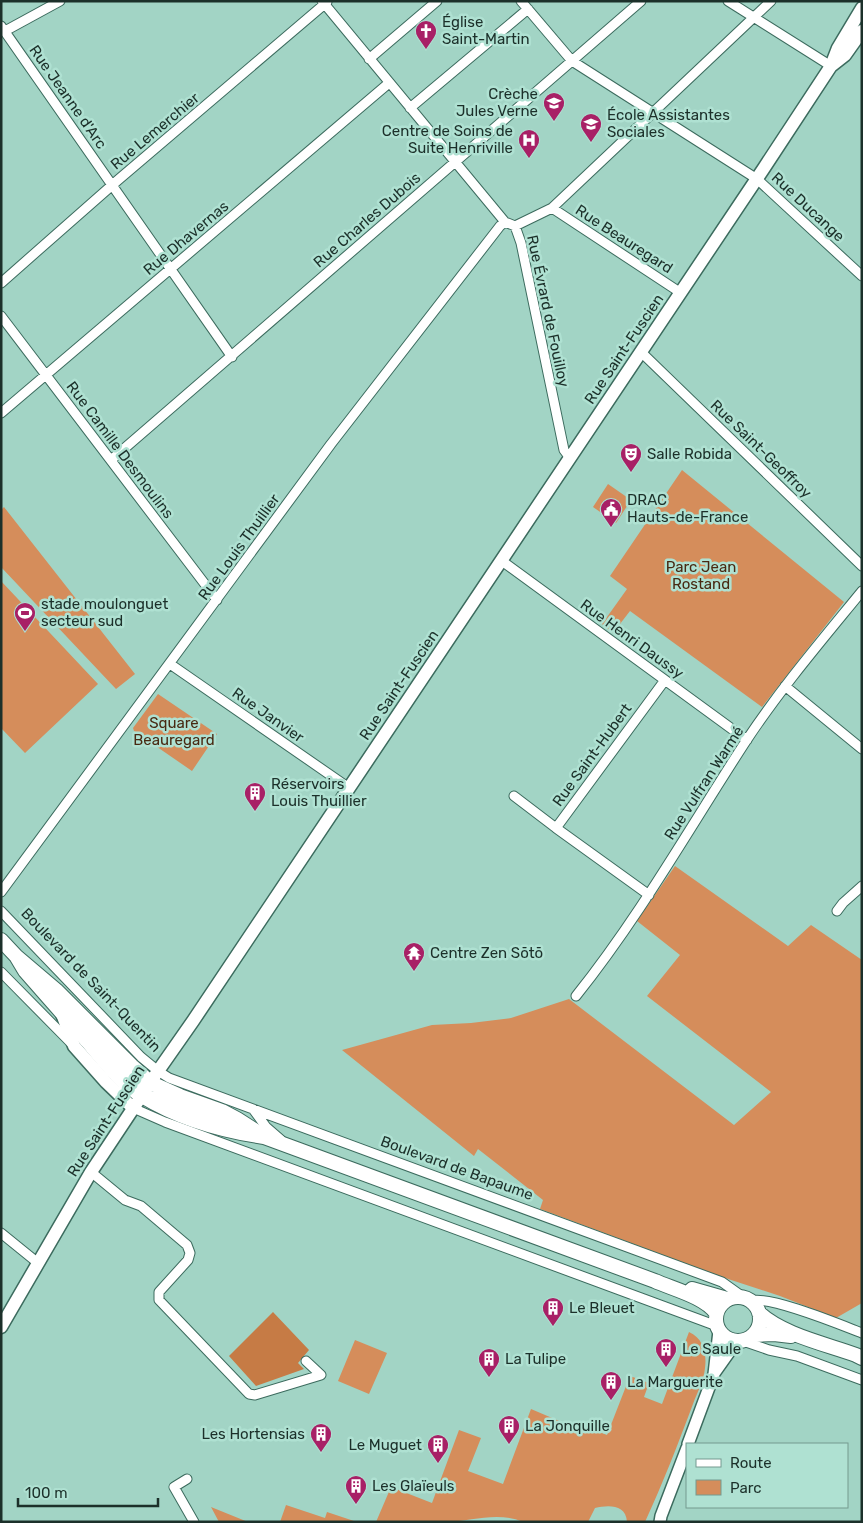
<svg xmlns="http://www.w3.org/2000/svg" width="863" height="1523" font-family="Rubik,sans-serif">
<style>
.green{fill:#d58d5b}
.forest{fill:#c67b45}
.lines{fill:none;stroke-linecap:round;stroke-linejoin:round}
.minor-casing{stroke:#3c6b5e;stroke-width:11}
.tertiary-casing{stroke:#3c6b5e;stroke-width:14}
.secondary-casing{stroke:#3c6b5e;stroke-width:15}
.primary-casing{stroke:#3c6b5e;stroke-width:16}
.minor{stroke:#fff;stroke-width:9}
.tertiary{stroke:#fff;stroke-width:11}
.secondary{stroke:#fff;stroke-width:12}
.primary{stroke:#fff;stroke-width:14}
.labels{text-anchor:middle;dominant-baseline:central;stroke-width:5;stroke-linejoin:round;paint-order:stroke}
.poi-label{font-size:15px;fill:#1c302a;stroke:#afe1d2;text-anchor:start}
.street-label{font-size:15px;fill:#1c302a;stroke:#afe1d2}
.park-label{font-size:15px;fill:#482912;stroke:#afe1d2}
</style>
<rect width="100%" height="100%" fill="#a2d4c5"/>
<path class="green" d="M682,470L844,602L762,707L630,611L613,633L602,624L627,589L610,576Z
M608,484L631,500L616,523L593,507Z
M4,507L135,674L116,689L1,567V510Z
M1,581L98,684L25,753L1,728Z
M158,694L217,734L192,771L134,731L133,728Z
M675,866L788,946L811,925L862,960V1303L836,1318L780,1296L722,1277L540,1209L543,1200L478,1149L474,1156L342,1050L432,1025L471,1023L511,1018L569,999L734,1125L771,1092L647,996L680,955L637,921Z
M689,1332C703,1338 707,1353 705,1368C704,1380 697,1393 693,1404C678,1444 663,1483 645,1522H627C626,1504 608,1505 595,1508L588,1522H523C498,1511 472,1521 446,1522C423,1523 399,1522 376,1522L391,1487L432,1503L459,1430L481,1438L468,1471L503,1484L531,1409L571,1426L581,1425L607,1435L630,1376L649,1383L644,1397L662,1404Z
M355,1340L387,1353L369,1394L338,1381Z
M286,1505L325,1518L327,1512L357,1522H280Z
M211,1507L248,1522H219Z"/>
<path class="forest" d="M273,1312L309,1350L298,1363L304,1369L256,1386L229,1356Z"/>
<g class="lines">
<g class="minor-casing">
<path id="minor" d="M322,1L505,222L515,226L552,208L771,1
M521,1L572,61L757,179L862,276
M728,1L831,66
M1,26L232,357
M5,31L60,1
M369,59L437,1
M410,108L528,9
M552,208L681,293
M515,226L521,243L564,450L570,458
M1,283L118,180L327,2
M1,316L217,600
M641,352L862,566
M1,413L389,83
M111,460L641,1
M502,561L747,740
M170,664L349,788
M785,686L862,749
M514,796L556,828
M1,892L331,444L500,226L505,222
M649,895L556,828L665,680
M1,911L141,1057L158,1071L169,1078L722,1282L743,1297
M837,911L843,903L862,886
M1,972L71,1043
M576,996C640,916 690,827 746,741C781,688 822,640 862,591
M133,1108L165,1122L717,1326
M253,1109L266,1127L281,1140
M91,1172L125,1200L141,1206L187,1245L190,1253L188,1260L159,1292V1300L249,1394L255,1395L321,1375L306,1361
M1,1233L38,1263
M751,1301C769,1295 841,1325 862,1333
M743,1341L769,1350L797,1356L862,1380
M187,1479L174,1487L194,1522"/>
</g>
<g class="tertiary-casing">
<path id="tertiary" d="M715,1372L737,1341
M688,1444L714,1374L719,1331
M660,1522L661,1516L687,1448"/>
</g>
<g class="secondary-casing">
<path id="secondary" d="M831,66L845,55L862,31
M62,1014L74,1046L106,1082L133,1108
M86,1031L136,1081L151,1083
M142,1096C177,1099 208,1119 242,1125
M1,1327L91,1172L158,1071L193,1021L764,168L831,66L838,48L862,8"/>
</g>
<g class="primary-casing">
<path id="primary" d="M1,940L16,956L56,990L132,1066L151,1083L180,1096L222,1111L237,1119L262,1135
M16,956L25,971C46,995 67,1019 88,1042C104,1061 121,1083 142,1096C178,1118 223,1131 264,1137L655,1281C673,1289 705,1297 716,1313
M692,1289L727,1299
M716 1319a22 22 0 1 1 44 0a22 22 0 1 1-44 0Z
M759,1313C783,1335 826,1344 856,1355L862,1358
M754,1335L774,1334L791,1336"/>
</g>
<use href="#minor" class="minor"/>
<use href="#tertiary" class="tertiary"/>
<use href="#secondary" class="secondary"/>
<use href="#primary" class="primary"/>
</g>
<defs>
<g id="church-pin" transform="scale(1.125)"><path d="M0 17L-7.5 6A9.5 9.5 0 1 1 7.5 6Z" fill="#a82066" stroke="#afe1d2"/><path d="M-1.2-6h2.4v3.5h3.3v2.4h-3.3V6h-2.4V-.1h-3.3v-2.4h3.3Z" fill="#fff"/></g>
<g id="school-pin" transform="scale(1.125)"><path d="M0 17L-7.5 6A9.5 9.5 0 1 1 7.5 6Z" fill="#a82066" stroke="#afe1d2"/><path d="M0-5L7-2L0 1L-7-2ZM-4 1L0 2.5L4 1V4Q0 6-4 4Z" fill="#fff"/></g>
<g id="university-pin" transform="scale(1.125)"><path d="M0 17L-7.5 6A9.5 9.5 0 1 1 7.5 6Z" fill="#a82066" stroke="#afe1d2"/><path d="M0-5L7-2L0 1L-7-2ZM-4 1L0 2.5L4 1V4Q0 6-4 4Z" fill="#fff"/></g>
<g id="hospital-pin" transform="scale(1.125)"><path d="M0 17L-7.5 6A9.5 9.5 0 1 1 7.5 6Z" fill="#a82066" stroke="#afe1d2"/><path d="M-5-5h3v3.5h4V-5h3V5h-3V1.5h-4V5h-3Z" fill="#fff"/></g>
<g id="theatre-pin" transform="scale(1.125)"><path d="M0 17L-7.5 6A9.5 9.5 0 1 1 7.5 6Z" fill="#a82066" stroke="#afe1d2"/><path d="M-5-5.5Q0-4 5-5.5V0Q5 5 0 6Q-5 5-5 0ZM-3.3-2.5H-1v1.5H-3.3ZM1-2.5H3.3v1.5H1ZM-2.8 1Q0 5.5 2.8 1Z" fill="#fff"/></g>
<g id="civic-pin" transform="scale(1.125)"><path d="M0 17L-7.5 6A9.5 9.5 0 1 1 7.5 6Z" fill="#a82066" stroke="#afe1d2"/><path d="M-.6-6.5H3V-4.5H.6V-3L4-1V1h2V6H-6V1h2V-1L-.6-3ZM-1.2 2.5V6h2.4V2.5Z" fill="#fff"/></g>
<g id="stadium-pin" transform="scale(1.125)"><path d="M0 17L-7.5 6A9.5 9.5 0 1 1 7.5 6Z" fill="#a82066" stroke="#afe1d2"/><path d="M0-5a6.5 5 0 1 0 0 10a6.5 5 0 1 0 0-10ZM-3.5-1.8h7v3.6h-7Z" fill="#fff"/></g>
<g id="building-pin" transform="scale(1.125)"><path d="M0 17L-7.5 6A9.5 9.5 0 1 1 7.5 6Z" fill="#a82066" stroke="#afe1d2"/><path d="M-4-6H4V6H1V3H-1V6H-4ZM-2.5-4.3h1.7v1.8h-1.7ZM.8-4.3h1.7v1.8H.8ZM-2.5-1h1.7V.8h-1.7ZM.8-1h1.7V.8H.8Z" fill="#fff"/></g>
<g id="temple-pin" transform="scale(1.125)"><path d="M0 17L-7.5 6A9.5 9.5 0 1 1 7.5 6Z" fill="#a82066" stroke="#afe1d2"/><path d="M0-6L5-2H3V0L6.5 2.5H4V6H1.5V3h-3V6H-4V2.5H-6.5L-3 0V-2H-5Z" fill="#fff"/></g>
</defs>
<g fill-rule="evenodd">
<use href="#church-pin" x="426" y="31"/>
<use href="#school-pin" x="554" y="103"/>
<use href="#university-pin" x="591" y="124"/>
<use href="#hospital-pin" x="529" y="140"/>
<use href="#theatre-pin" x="631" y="454"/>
<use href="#civic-pin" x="611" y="509"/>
<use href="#stadium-pin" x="25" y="613"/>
<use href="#building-pin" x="255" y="793"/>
<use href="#temple-pin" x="414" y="953"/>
<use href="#building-pin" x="553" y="1308"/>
<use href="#building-pin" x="666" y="1349"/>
<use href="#building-pin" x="489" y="1359"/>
<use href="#building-pin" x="611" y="1382"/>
<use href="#building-pin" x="509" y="1426"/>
<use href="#building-pin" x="321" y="1434"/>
<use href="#building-pin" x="438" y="1445"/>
<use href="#building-pin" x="356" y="1486"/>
</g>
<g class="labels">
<g class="poi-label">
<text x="442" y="22">Église<tspan x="442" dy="17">Saint-Martin</tspan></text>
<text x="538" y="94" text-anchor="end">Crèche<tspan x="538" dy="17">Jules Verne</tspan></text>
<text x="607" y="115">École Assistantes<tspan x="607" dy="17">Sociales</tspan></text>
<text x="513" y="131" text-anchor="end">Centre de Soins de<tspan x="513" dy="17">Suite Henriville</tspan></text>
<text x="647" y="454">Salle Robida</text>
<text x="627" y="500">DRAC<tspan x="627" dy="17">Hauts-de-France</tspan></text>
<text x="41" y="604">stade moulonguet<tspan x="41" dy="17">secteur sud</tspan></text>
<text x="271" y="784">Réservoirs<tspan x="271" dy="17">Louis Thuillier</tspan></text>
<text x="430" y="953">Centre Zen Sōtō</text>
<text x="569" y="1308">Le Bleuet</text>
<text x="682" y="1349">Le Saule</text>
<text x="505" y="1359">La Tulipe</text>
<text x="627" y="1382">La Marguerite</text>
<text x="525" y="1426">La Jonquille</text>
<text x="305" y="1434" text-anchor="end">Les Hortensias</text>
<text x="422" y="1445" text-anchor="end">Le Muguet</text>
<text x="372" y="1486">Les Glaïeuls</text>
</g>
<g class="street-label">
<text transform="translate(68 97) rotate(55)">Rue Jeanne d'Arc</text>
<text transform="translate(155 131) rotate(-40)">Rue Lemerchier</text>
<text transform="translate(808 207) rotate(43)">Rue Ducange</text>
<text transform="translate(367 220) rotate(-41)">Rue Charles Dubois</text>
<text transform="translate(186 238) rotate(-40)">Rue Dhavernas</text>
<text transform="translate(624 239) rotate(33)">Rue Beauregard</text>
<text transform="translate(548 311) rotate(78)">Rue Évrard de Fouilloy</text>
<text transform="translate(624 349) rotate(-56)">Rue Saint-Fuscien</text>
<text transform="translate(761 449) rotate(44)">Rue Saint-Geoffroy</text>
<text transform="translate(120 450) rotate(53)">Rue Camille Desmoulins</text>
<text transform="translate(239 547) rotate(-54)">Rue Louis Thuillier</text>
<text transform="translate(632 639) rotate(36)">Rue Henri Daussy</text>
<text transform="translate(399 685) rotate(-56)">Rue Saint-Fuscien</text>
<text transform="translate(268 715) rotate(35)">Rue Janvier</text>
<text transform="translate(592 755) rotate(-54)">Rue Saint-Hubert</text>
<text transform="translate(704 783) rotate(-57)">Rue Vulfran Warmé</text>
<text transform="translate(91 980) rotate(46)">Boulevard de Saint-Quentin</text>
<text transform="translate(106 1121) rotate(-57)">Rue Saint-Fuscien</text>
<text transform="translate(457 1168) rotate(20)">Boulevard de Bapaume</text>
</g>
<g class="park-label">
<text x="701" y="567">Parc Jean<tspan x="701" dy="17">Rostand</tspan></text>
<text x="174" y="723">Square<tspan x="174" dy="17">Beauregard</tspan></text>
</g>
</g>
<rect width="863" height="1523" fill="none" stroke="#1c302a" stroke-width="5"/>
<rect x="686" y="1443" width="162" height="65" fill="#afe1d2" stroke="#749a8f"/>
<rect x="696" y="1459" width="25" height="8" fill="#ffffff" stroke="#749a8f"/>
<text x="730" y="1468" font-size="15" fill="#1c302a">Route</text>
<rect x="696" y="1480" width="25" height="15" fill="#d58d5b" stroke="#749a8f"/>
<text x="730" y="1493" font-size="15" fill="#1c302a">Parc</text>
<path d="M18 1498v8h140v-8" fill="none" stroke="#1c302a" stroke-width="2.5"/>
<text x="25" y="1498" font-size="15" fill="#1c302a" stroke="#afe1d2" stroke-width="4" paint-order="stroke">100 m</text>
</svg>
